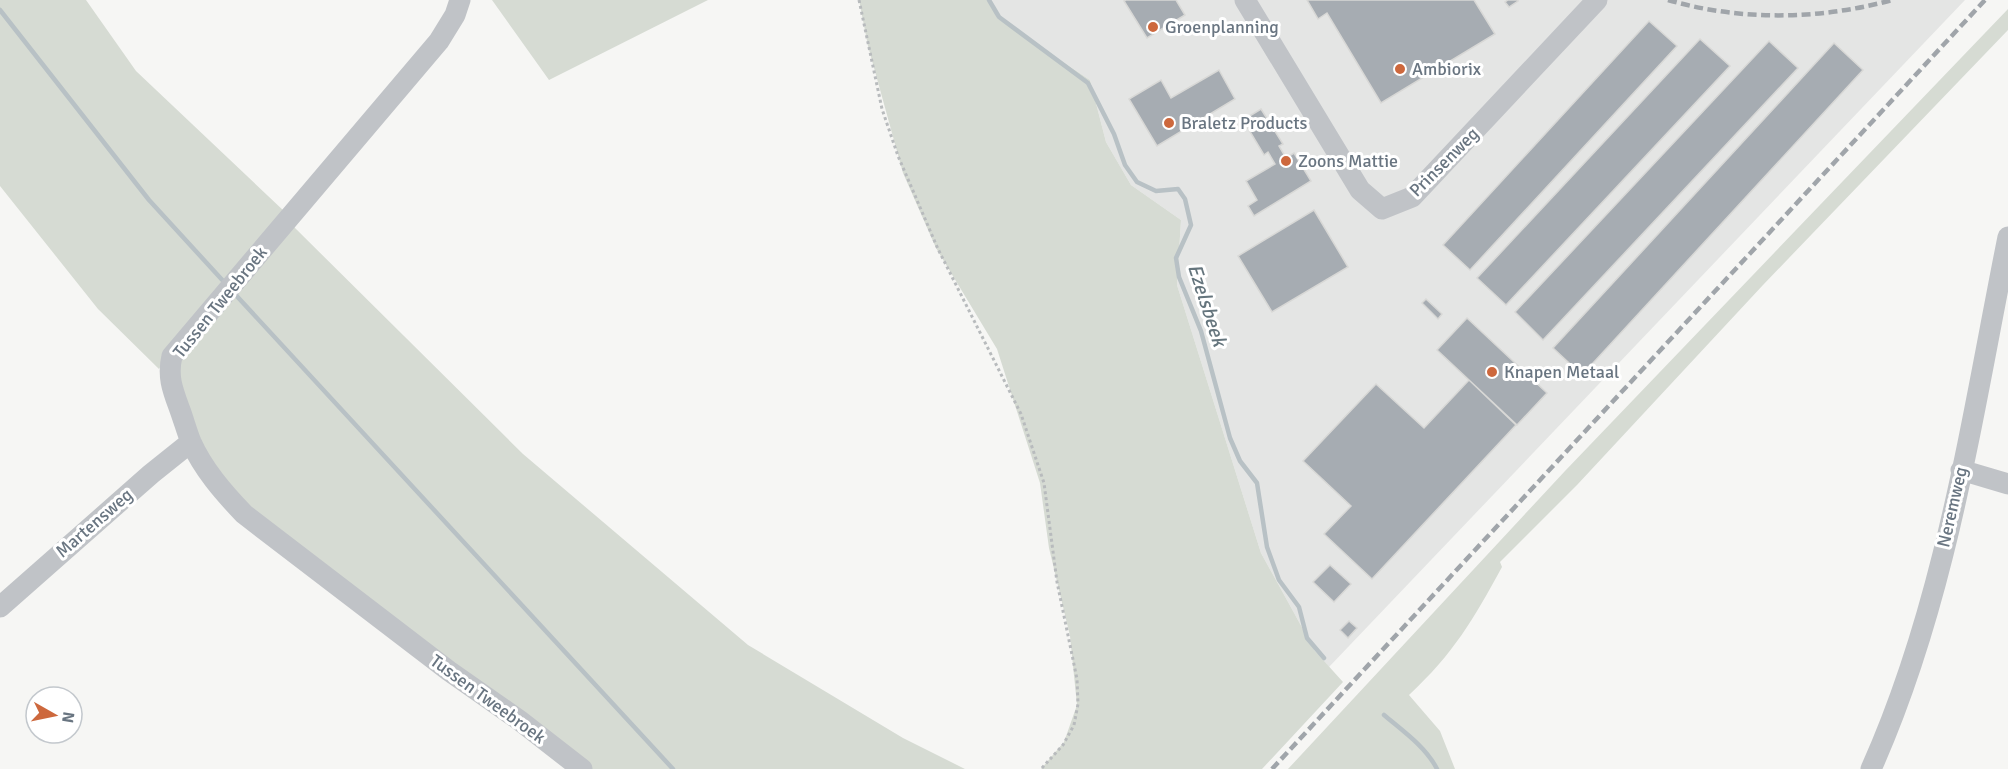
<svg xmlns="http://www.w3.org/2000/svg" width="2008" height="769" font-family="Signika,sans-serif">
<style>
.built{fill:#e4e5e4}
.green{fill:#d6dbd3}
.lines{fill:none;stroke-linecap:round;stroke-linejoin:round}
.stream{stroke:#b8c1c5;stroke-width:4.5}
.building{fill:#a6acb2;stroke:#d8d8d6;stroke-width:1.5}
.path{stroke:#b8bbbd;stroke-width:3;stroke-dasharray:3 3;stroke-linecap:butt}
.minor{stroke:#c0c3c7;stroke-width:21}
.rail{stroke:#a0a5aa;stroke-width:4.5;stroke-dasharray:9 4.5;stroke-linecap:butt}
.poi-dot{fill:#cd683d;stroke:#fff;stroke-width:2}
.labels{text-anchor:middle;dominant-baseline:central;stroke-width:6;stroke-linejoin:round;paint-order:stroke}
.poi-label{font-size:18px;fill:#697581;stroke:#fff;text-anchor:start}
.street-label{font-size:18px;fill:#697581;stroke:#fff}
.water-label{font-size:20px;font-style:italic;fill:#65757d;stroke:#fff}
</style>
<rect width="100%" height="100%" fill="#f6f6f4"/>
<path class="built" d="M991,0H1965L1329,667L1315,651L1261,553L1177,285L1181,220L1131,185L1106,142L1090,80L997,18Z"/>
<path class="green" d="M0,0H86L136,71L285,212L172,346L159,369L98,309L0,186Z
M492,0H708L549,80Z
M859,0H991L997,18L1090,80L1106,142L1131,185L1181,220L1177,285L1261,553L1315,651L1343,682L1262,769H1041L1064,742L1077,705L1070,636L1049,548L1040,483L997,349L936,248L903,173L868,46Z
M2008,9V30L1763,285L1577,485L1500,562L1502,567C1473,620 1454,653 1409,695L1440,731L1455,769H1288L1565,471Z
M293,226L523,454L748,645L903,738L965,769H590L249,512L210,465L176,383L177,360Z"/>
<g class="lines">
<path class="stream" d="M989,0L999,17L1088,83L1114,134L1125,165L1137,182L1156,191L1178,189L1185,199L1191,225L1176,258L1179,277L1201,331L1230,438L1240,461L1257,483L1267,547L1279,580L1299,607L1307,638L1324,658
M0,10L149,200L225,283
M233,292L673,769
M1384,715C1403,731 1426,747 1437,769"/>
</g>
<path class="building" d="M1126,0H1176L1185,15L1147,38L1124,1Z
M1307,0H1474L1495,34L1381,103L1327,13L1318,19Z
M1508,0H1518V1L1509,7L1505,2Z
M1649,21L1677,46L1470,270L1443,245Z
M1700,39L1730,66L1506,305L1477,278Z
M1769,41L1798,68L1543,340L1515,312Z
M1834,43L1863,70L1582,375L1553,348Z
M1219,70L1235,99L1157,146L1129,99L1161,80L1171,98Z
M1261,109L1283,144L1279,146L1286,158L1294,153L1311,181L1254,216L1248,206L1257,200L1246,181L1275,164L1268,152L1264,155L1243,120Z
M1314,210L1348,267L1272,312L1238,256Z
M1426,299L1442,314L1438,319L1422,303Z
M1467,318L1547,393L1517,425L1437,350Z
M1469,380L1516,425L1372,579L1324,534L1351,506L1303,461L1376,384L1424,428Z
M1330,565L1351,584L1334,602L1313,582Z
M1349,621L1357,628L1348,638L1340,630Z"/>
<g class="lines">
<path class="path" d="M859,0L882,109L898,156L938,249L1021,414L1044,483L1057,582L1077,679L1078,704L1074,725L1063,745L1041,769"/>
<path class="minor" d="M460,0L455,15L439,41L172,356C167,377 173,391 180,410C184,421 187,432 191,442C203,469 223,492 244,514L449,671L519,720L582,769
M1245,0L1360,190L1382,209L1412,197L1597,0
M1961,470L2008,484
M0,607L151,474L191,442
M1871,769C1946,602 1972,416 2008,237"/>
<path class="rail" d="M1668,0C1740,21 1819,20 1892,0
M1272,769L1985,0"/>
</g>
<g class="poi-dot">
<circle cx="1153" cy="27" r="6"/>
<circle cx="1400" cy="69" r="6"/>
<circle cx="1169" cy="123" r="6"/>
<circle cx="1286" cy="161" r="6"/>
<circle cx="1492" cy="372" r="6"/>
</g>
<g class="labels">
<g class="poi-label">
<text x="1165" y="27">Groenplanning</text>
<text x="1412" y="69">Ambiorix</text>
<text x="1181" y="123">Braletz Products</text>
<text x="1298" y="161">Zoons Mattie</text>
<text x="1504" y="372">Knapen Metaal</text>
</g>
<g class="street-label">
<text transform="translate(1444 162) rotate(-45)">Prinsenweg</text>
<text transform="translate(220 302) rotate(-51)">Tussen Tweebroek</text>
<text transform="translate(1952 507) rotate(-77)">Neremweg</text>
<text transform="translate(94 523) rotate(-41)">Martensweg</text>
<text transform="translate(488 699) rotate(36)">Tussen Tweebroek</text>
</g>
<g class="water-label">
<text transform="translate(1207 305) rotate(72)">Ezelsbeek</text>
</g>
</g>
<g transform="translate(54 715) rotate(99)"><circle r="28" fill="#ffffff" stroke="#c3c8cd" stroke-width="1.5"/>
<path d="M0-4.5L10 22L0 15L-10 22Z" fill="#cd683d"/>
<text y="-9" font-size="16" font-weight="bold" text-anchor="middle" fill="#697581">N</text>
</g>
</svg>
